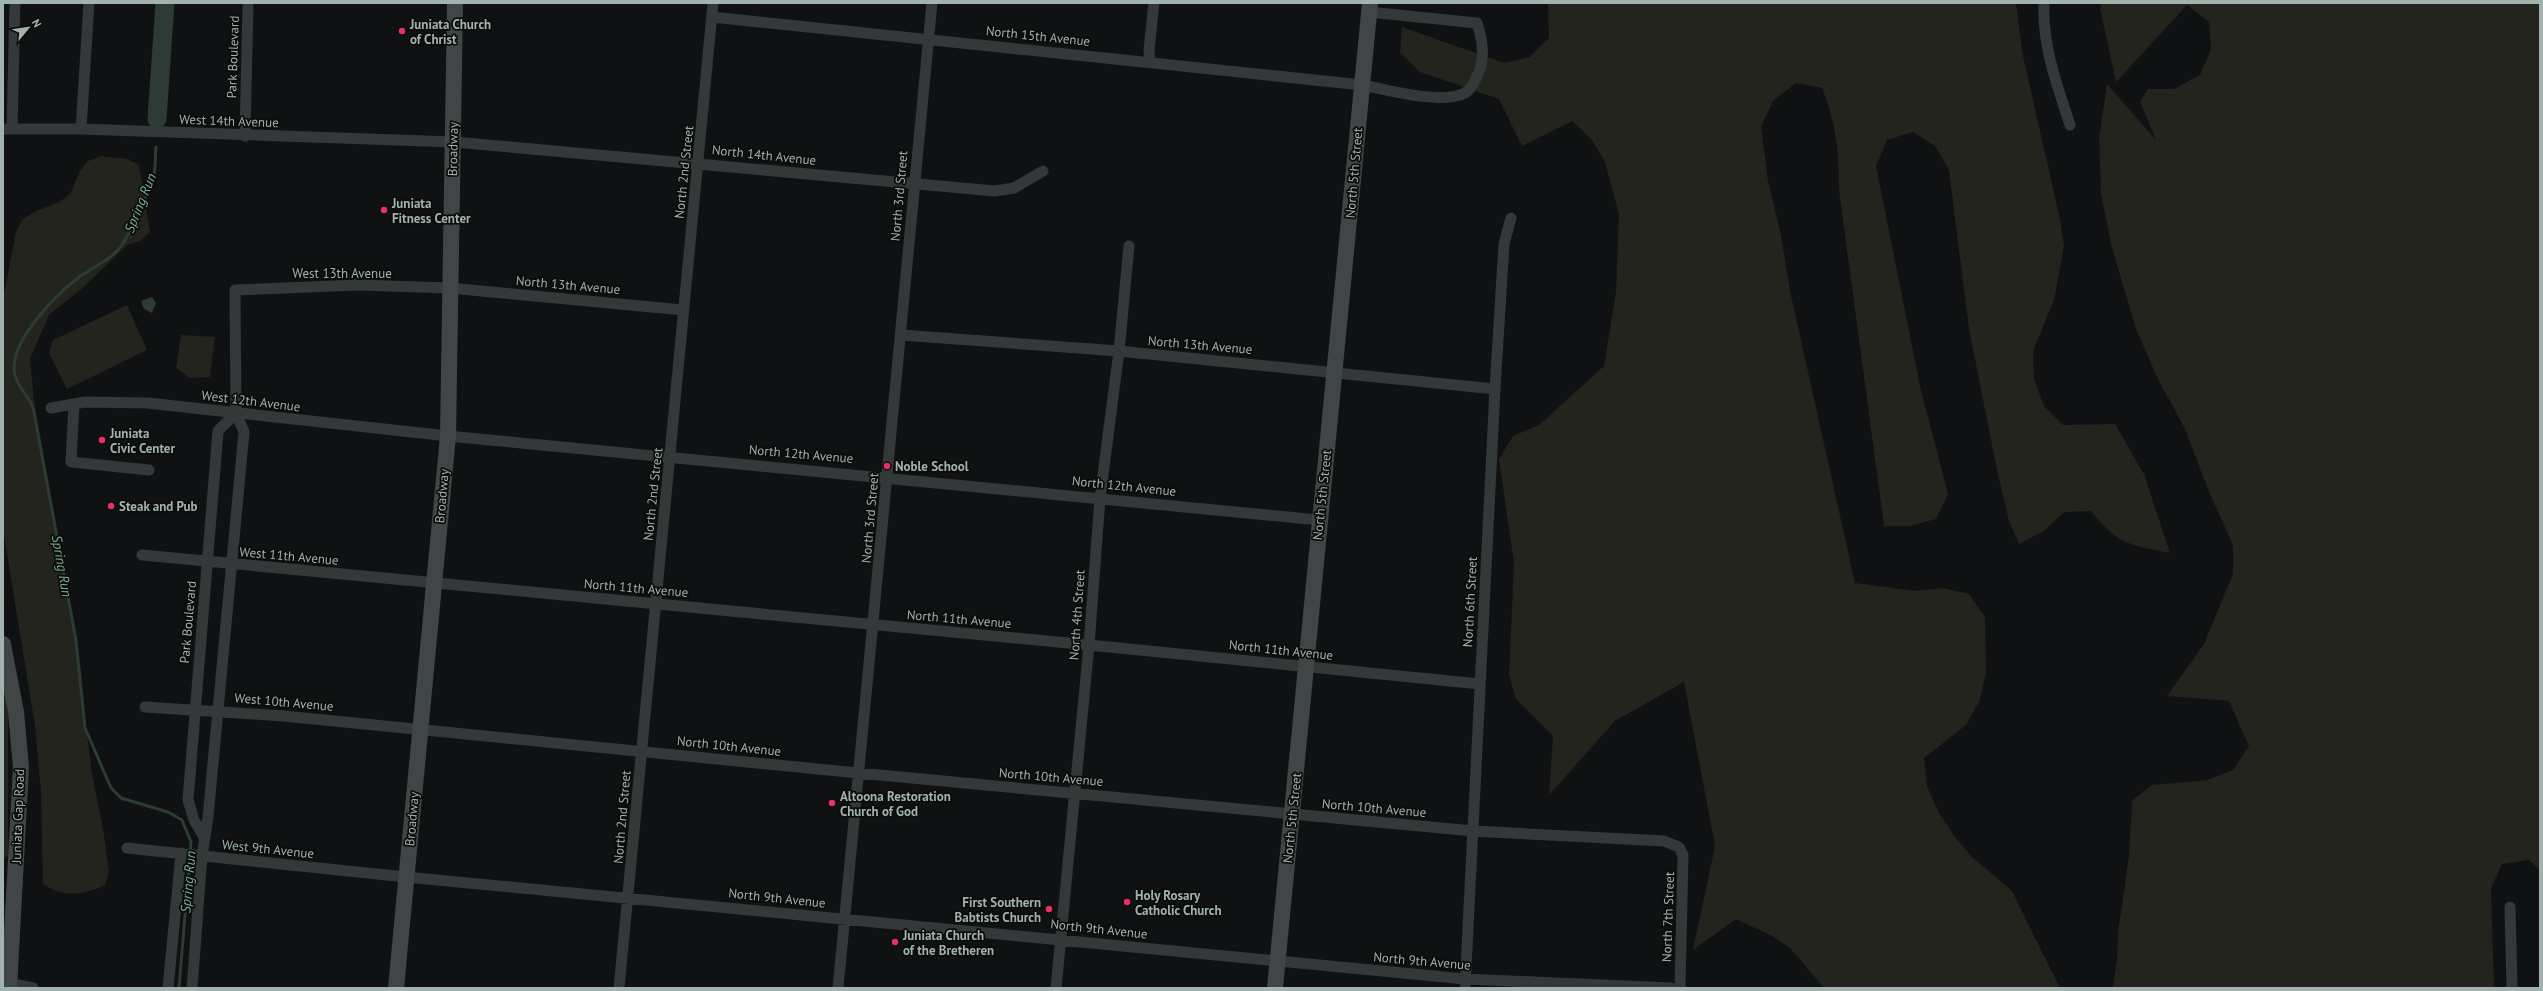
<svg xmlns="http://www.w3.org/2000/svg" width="2543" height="991" font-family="'PT Sans',sans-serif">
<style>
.green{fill:#22241d}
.water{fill:#2c3b34}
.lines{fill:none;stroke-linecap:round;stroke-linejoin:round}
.stream{stroke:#2c3b34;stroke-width:3}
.river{stroke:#2c3b34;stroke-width:19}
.street{stroke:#333838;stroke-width:11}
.secondary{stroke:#404645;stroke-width:16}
.poi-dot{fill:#e83266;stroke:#0b0c0c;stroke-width:1.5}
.labels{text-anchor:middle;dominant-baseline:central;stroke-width:3.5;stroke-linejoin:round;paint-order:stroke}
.poi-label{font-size:13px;font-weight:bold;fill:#a2b2ae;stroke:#0b0c0c;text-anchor:start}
.street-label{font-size:13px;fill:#a2b2ae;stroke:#0b0c0c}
.water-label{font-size:14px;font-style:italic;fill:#7aac94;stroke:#0b0c0c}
</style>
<rect width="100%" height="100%" fill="#101112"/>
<path class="green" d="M1548,3H2016L2023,56L2060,219L2064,246L2054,300L2033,351L2034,379L2044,406L2063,425L2115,424L2144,474L2170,553C2129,545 2117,544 2091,511L2064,512L2044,531L2019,544L2009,521L1997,470L1969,329L1949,170L1935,146L1913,132L1887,140L1876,166L1920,386L1948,494L1936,519L1910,526H1884L1839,190C1839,154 1836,121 1822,88L1796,83L1773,101L1761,127L1768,181L1781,235L1790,291L1855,583L1916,591L1943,588L1969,594L1985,617L1986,672L1980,700L1966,725L1924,758L1927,786L1938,811L1954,836L1971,856L2012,891L2060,988H1824L1790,948L1772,936L1736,919L1693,950L1715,846L1684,682L1615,721L1549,795L1553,736L1516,699L1509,675L1514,563L1499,459L1513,436L1539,425L1604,366L1616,292L1619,214L1605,162L1592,140L1572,121L1522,146L1499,99L1420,72L1400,53L1402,27L1504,63L1530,57L1549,38Z
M2102,3H2540V870L2529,860L2502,864L2491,888L2494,988H2113L2117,960L2118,933L2129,856L2132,801L2152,785L2207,780L2233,770L2249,746L2229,701L2167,696L2204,644L2233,574V545L2210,494L2184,427L2158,379L2136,329L2112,248L2101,194L2099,138L2107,84L2156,140L2140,102L2148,89H2174L2200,75L2211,49L2209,22L2187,5L2116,82L2100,8Z
M101,156L127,159L139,165L150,232L140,241L127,245L86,285L49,315L30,359L34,402L74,627L92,774L103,829L109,871L105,885C85,895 62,898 43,884L41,793L35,726L3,529V299L16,232L22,220L34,212L59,202L70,194L80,171L88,161Z
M127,305L147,350L67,389L49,353L53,340Z
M181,335L215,337L210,377L190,378L176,368Z
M3,682L8,712V855L3,860Z"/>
<path class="water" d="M152,297L156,303L152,313L144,309L141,301Z"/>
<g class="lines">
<path class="stream" d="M156,147C155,156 156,166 154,174C149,192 129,238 117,251C106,262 92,268 79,277C56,295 7,343 15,375C17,386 29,397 33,407L76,640L85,728L111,788L121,798L168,812L182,820L191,842L179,988"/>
<path class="river" d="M157,119L165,3"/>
<path class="street" d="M2044,3C2042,46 2057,84 2070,125
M712,17L1362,85C1388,90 1438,104 1463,94C1471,91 1476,79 1479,72C1485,57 1482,38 1477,23L1369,12
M1150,62L1149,50L1154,3
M3,129H81L454,142L995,191L1014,188L1043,171
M12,129L15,3
M81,129L89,3
M245,136L248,3
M901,335L1119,351L1495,389
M74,404L71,462L149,470
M51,408L85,402L148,403L448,436L1319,520
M142,555L1089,645L1480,684
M145,707L284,716L858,773L1473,831L1664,841L1679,847L1683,855L1680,988
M204,837L194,820L188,800L218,431L236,413
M127,848L406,877L1465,979L1671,988
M2510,907L2512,988
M4,982L33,988
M168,988L181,853
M192,988L202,856L208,817L244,432L236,413L235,290L357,285L450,288L683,310
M619,988L713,3
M838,988L932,3
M1056,988L1089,645L1100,498L1119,351L1129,246
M1465,988L1495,389L1504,244L1511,218"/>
<path class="secondary" d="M3,644L16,712L21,767L9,988
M396,988L448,436L455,3
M1275,988L1370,3"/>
</g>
<g class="poi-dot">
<circle cx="402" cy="31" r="4"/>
<circle cx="384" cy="210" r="4"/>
<circle cx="102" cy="440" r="4"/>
<circle cx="887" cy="466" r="4"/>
<circle cx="111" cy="506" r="4"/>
<circle cx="832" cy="803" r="4"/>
<circle cx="1127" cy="902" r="4"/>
<circle cx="1049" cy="909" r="4"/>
<circle cx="895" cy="942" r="4"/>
</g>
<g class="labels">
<g class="poi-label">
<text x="410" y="24">Juniata Church<tspan x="410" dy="15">of Christ</tspan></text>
<text x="392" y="203">Juniata<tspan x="392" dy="15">Fitness Center</tspan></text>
<text x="110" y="433">Juniata<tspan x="110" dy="15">Civic Center</tspan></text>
<text x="895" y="466">Noble School</text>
<text x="119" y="506">Steak and Pub</text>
<text x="840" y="796">Altoona Restoration<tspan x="840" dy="15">Church of God</tspan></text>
<text x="1135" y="895">Holy Rosary<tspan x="1135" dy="15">Catholic Church</tspan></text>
<text x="1041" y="902" text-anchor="end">First Southern<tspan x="1041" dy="15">Babtists Church</tspan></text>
<text x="903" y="935">Juniata Church<tspan x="903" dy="15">of the Bretheren</tspan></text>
</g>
<g class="street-label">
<text transform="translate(1038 36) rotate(6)">North 15th Avenue</text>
<text transform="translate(233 57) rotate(-88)">Park Boulevard</text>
<text transform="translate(229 121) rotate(2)">West 14th Avenue</text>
<text transform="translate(453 149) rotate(-89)">Broadway</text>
<text transform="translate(764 155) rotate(6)">North 14th Avenue</text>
<text transform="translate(684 172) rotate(-84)">North 2nd Street</text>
<text transform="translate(1354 173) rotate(-85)">North 5th Street</text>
<text transform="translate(899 196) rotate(-85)">North 3rd Street</text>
<text x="342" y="273">West 13th Avenue</text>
<text transform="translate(568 285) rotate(5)">North 13th Avenue</text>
<text transform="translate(1200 345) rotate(5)">North 13th Avenue</text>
<text transform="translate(251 401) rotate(7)">West 12th Avenue</text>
<text transform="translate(801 454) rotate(5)">North 12th Avenue</text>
<text transform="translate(1124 486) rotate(6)">North 12th Avenue</text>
<text transform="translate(653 494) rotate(-84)">North 2nd Street</text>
<text transform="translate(1322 495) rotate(-84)">North 5th Street</text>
<text transform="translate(442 496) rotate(-85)">Broadway</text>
<text transform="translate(870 518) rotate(-85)">North 3rd Street</text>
<text transform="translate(289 556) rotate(5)">West 11th Avenue</text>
<text transform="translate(636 588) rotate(5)">North 11th Avenue</text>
<text transform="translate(1470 602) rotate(-87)">North 6th Street</text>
<text transform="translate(1077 615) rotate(-86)">North 4th Street</text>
<text transform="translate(959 619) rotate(5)">North 11th Avenue</text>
<text transform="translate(188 622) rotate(-85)">Park Boulevard</text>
<text transform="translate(1281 650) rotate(6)">North 11th Avenue</text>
<text transform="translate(284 702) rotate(5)">West 10th Avenue</text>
<text transform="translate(729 746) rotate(6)">North 10th Avenue</text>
<text transform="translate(1051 777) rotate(5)">North 10th Avenue</text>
<text transform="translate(1374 808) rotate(5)">North 10th Avenue</text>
<text transform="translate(18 816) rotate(-88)">Juniata Gap Road</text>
<text transform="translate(622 817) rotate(-85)">North 2nd Street</text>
<text transform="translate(1292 818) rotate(-84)">North 5th Street</text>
<text transform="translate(412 819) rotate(-85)">Broadway</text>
<text transform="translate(268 849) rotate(6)">West 9th Avenue</text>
<text transform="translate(777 898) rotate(6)">North 9th Avenue</text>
<text transform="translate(1668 917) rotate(-88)">North 7th Street</text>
<text transform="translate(1099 929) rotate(6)">North 9th Avenue</text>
<text transform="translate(1422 961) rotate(5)">North 9th Avenue</text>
</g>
<g class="water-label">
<text transform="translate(140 203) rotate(-68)">Spring Run</text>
<text transform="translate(62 566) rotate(80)">Spring Run</text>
<text transform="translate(188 882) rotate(-85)">Spring Run</text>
</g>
</g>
<rect width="2543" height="991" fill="none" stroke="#a2b2ae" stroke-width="8"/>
<g transform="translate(28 28) rotate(61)" stroke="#0b0c0c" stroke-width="3" paint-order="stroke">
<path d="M0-3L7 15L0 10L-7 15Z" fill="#a2b2ae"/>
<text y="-6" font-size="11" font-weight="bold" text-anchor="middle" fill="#a2b2ae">N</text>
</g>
</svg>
